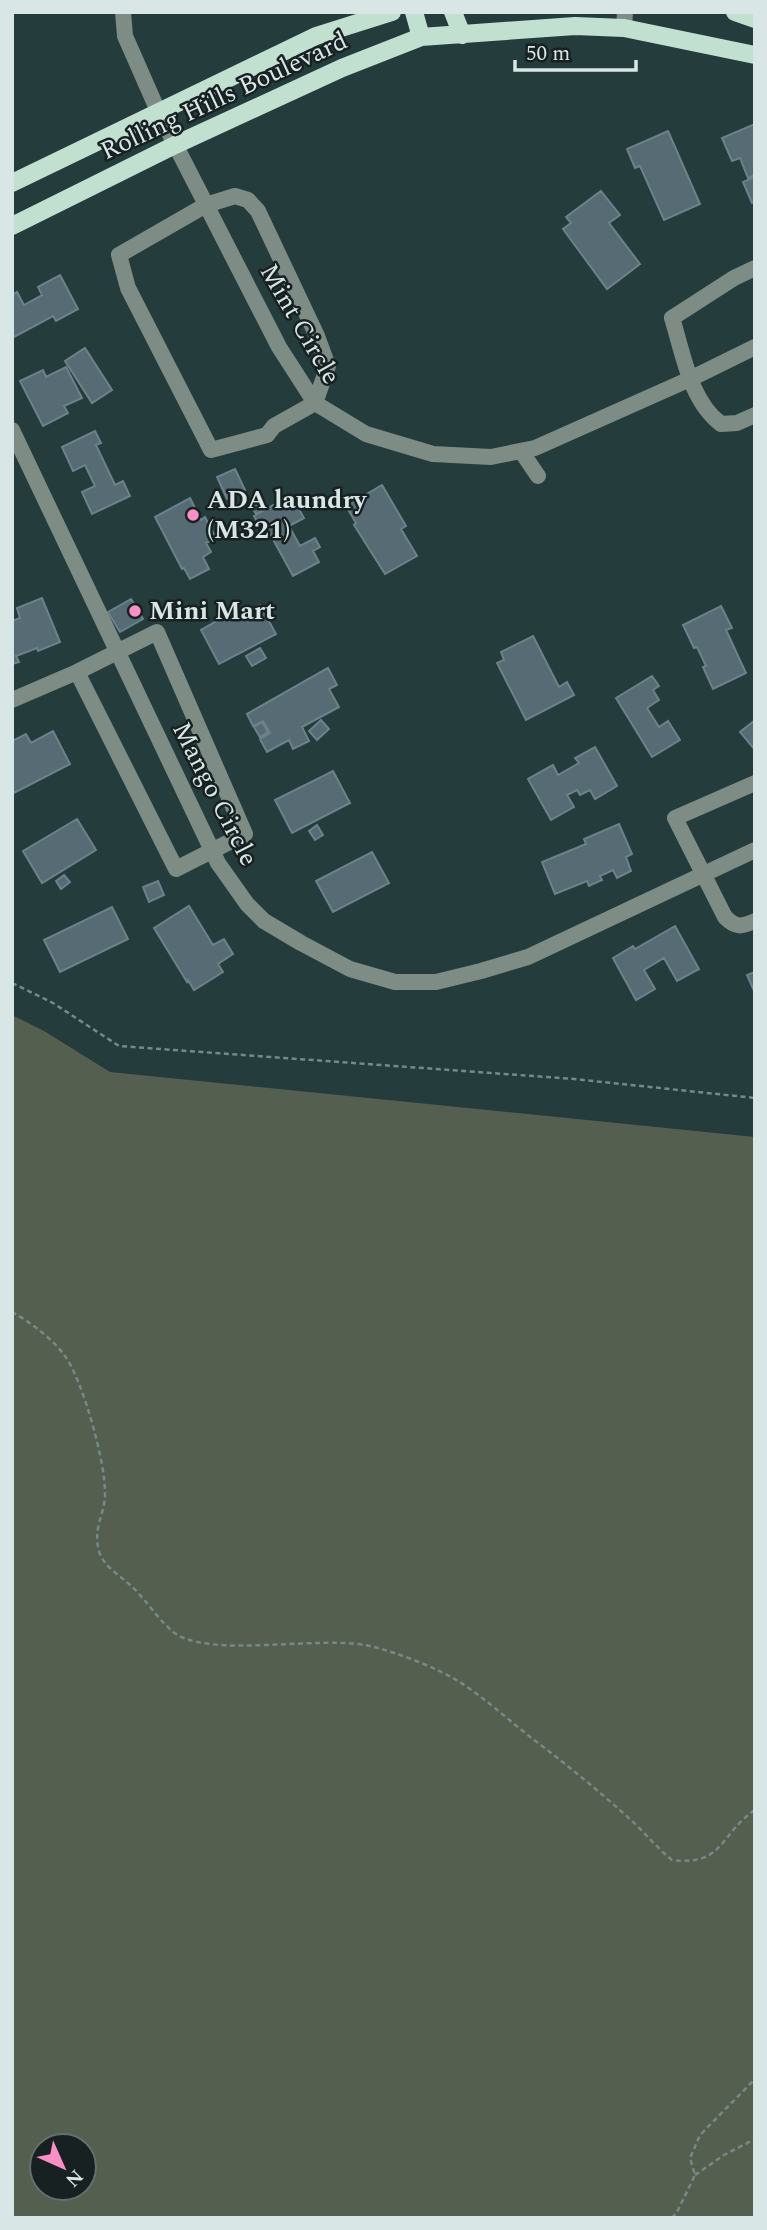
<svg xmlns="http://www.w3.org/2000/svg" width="767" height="2230" font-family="Spectral,serif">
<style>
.green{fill:#555f4f;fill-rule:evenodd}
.building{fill:#566b74;stroke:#6c828b;stroke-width:2}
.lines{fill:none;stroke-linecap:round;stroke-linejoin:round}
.path{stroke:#768988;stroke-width:2.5;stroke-dasharray:5 3.5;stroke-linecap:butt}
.minor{stroke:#7d8c84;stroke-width:16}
.major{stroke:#c1e0d0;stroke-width:18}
.poi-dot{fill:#fb8fc5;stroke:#172121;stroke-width:2.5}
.labels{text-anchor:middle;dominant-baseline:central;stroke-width:5;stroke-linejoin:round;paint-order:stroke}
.street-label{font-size:26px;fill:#d8e6e5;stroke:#172121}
.poi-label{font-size:26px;font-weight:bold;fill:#d8e6e5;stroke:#172121;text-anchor:start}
</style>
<rect width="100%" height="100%" fill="#253c3c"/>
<path class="green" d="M12,1015L44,1031L110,1072L755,1137V2218H12ZM42,2146H84V2188H42Z"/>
<path class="building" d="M755,124V175L748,178L740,158L732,161L722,138Z
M668,131L700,204L664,220L640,166L635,168L627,149Z
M755,177V201L752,203L743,182Z
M601,191L620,215L609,223L640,264L607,289L563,229L571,223L566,217Z
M60,275L78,309L56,321L53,316L12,338V295L17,292L24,305L42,295L38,287Z
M85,348L112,390L92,403L65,361Z
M66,367L82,398L64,406L68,413L43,426L20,381L43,370L46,377Z
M95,431L101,443L96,445L115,485L123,481L130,496L92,514L82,492L95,486L85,465L73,471L62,447Z
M235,469L245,490L227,499L217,477Z
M382,485L406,526L401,529L417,556L385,574L354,525L356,523L346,506Z
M291,495L304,518L289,526L300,546L315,538L320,547L313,551L319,562L293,576L269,532L264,534L254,516Z
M190,498L201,520L205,517L216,538L206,543L211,552L203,557L209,569L190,579L184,568L182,569L155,517Z
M261,498L267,508L256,514L250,504Z
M42,598L60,642L38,651L37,648L16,656L19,662L12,664V621L20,618L17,608Z
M131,599L143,619L120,632L108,612Z
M260,605L276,634L219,664L201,630L231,613L234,619Z
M721,606L732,628L726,630L746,673L713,689L703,667L706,666L697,647L694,648L683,625Z
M533,636L559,687L567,682L574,695L526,720L497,663L504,660L501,652Z
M260,648L266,658L252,666L246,656Z
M328,668L337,685L329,689L339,707L302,727L309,741L293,749L289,740L267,752L260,739L270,733L263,721L253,726L247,714Z
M652,676L659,686L653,690L659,700L647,708L659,727L668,721L680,740L652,757L616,698Z
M321,720L329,729L317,740L309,731Z
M755,720V750L740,732Z
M262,722L268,732L260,737L254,727Z
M53,731L70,764L14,793L12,789V741L26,734L31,743Z
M595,747L617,786L595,799L590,790L580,795L577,790L567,795L574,807L551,820L528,779L553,765L558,775L579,763L575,758Z
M333,771L350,803L292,833L275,800Z
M77,819L96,850L42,883L23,851Z
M619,824L632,854L626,857L631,871L617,878L613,870L600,876L602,880L589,886L587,881L555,894L542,862L586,844L584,839Z
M317,825L323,835L315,840L309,831Z
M372,852L389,883L333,912L316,881Z
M64,875L70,882L61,889L56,881Z
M158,881L164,895L149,902L143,887Z
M189,906L213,945L224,939L233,954L218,964L223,972L194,990L188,980L187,982L154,928Z
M112,907L128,939L60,972L44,940Z
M675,926L699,969L677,981L664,958L644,970L655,989L636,1000L613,958L633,946L635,949Z
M755,972V993L747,975Z"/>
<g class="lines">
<path class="path" d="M12,983L53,1003L119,1046L574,1079L755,1098
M12,1312C30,1322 53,1339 65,1356C83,1381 105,1461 105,1492C106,1514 91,1528 100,1554C105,1567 119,1575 129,1584C145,1598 156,1617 172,1631C207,1661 323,1633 374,1647C398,1653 437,1668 458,1681C484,1697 508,1720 533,1739C567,1765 599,1791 631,1820C645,1833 657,1848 672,1860C725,1866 719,1834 755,1810
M695,2175L724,2155L755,2139
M672,2218L677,2212L695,2175L690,2158L700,2135L755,2079"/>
<path class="minor" d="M123,12L125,36L158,111L279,347L315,403L366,434L433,454L491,457L535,448L690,379L755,347
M624,28L625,12
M235,196L248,200L258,211L317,336L328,366L315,403L274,426L267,435L211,450L128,288L119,255L206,205Z
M755,268L734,278L672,318C683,353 690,401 721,424L737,423L755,415
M12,430L218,863L247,904L264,921L301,943L350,969L395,982H436L481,971L528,957L755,850
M521,451L538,476
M12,700L77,672L157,632L245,834L176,869L77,672
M755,783L675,818L725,917C736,928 741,927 755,921"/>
<path class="major" d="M414,12L421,37
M453,12L462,35
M735,12L755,19
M12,183L316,36L392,12
M12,226L175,145L342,68L421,37L575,26L624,28L755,55"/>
</g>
<g class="poi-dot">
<circle cx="193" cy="515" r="7"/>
<circle cx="135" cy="611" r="7"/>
</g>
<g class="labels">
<g class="street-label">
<text transform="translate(224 96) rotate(-25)">Rolling Hills Boulevard</text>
<text transform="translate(300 324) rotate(60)">Mint Circle</text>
<text transform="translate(215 794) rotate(63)">Mango Circle</text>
</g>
<g class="poi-label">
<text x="207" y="500">ADA laundry<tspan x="207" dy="30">(M321)</tspan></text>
<text x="149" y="611">Mini Mart</text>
</g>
</g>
<rect width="767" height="2230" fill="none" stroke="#d8e6e5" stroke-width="28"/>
<g transform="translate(63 2167) rotate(135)"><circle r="33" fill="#172121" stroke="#64706f" stroke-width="2"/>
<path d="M0-5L12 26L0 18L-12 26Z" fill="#fb8fc5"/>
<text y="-10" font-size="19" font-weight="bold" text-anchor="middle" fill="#d8e6e5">N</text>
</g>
<path d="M515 60v10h121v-10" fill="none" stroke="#d8e6e5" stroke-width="3.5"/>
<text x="526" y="60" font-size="21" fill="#d8e6e5" stroke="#172121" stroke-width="5" paint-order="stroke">50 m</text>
</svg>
